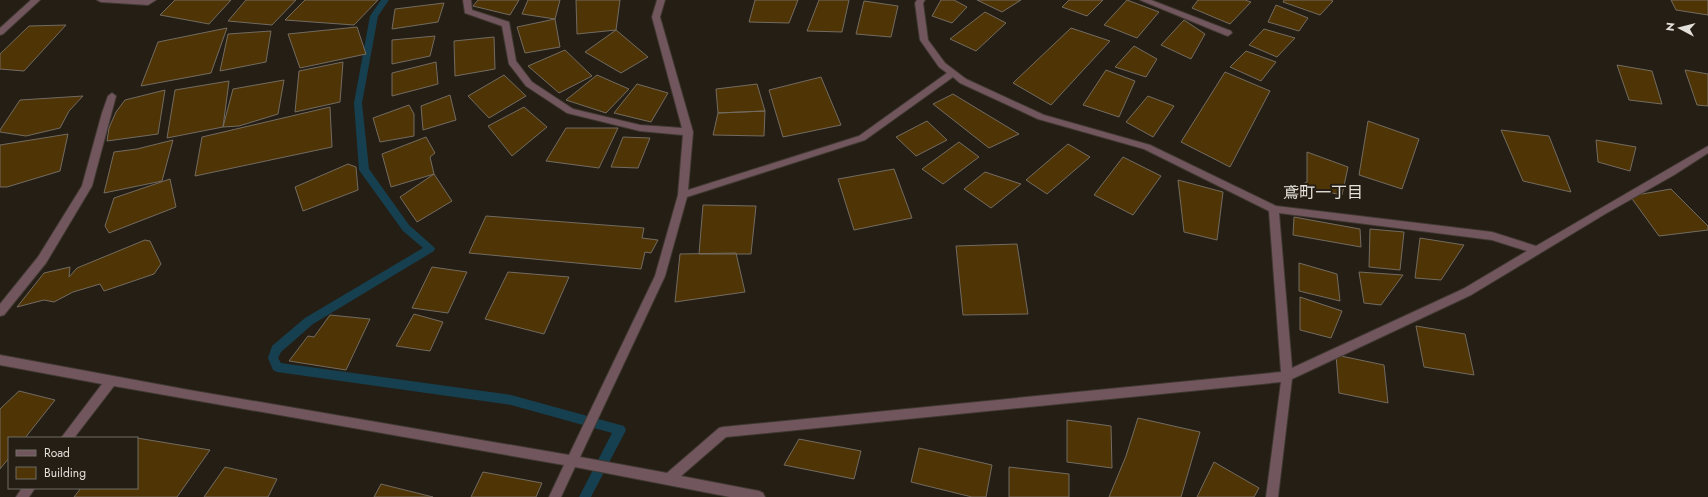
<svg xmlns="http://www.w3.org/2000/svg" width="1708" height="497" font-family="Jost,'Noto Sans JP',sans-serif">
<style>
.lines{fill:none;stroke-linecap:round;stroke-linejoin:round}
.stream{fill:#16404f;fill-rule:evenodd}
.building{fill:#4f3505;stroke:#736b61}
.minor-casing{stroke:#403931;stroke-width:2}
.minor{fill:#72565e;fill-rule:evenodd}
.labels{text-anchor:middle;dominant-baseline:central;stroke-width:4;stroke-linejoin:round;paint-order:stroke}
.neighbourhood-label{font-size:16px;fill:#e4e0da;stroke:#251e15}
</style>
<rect width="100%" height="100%" fill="#251e15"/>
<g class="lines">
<path class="stream" d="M381,0H389L378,16L362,103L369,169L409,225L435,248L434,251L313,324L281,352L278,358L281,363L511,395L624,426L626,430L624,434L591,497H579L612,433L511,405L277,372L273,370L268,358L272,346L305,318L423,248L403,231L359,170L354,103L370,16Z"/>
</g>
<path class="building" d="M175,0H231L209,24L160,15Z
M246,0H296L272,25L228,21Z
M305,0H378L354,25L285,20Z
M478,0H519L510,15L473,6Z
M528,0H560L555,19L522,14Z
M576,0H620L616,30L577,34Z
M755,0H798L789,23L749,22Z
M819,0H849L842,32L807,31Z
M941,0H954L967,7L952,23L932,16Z
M977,0H1021L1002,12Z
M1069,0H1103L1087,16L1062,7Z
M1127,0L1159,12L1137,38L1104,25Z
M1198,0H1245L1251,2L1230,24L1192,8Z
M1284,0H1331L1333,1L1320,15L1283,2Z
M1671,0H1708V15L1676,10Z
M864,1L898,6L891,37L856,34Z
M444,3L438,22L392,29L395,9Z
M1276,5L1308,18L1299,31L1268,22Z
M985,12L1006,23L976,51L950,39Z
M555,19L560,47L525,53L517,27Z
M1184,20L1205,34L1191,59L1161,45Z
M66,25L24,71L0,69V54L29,26Z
M357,27L366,54L300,68L288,34Z
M227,28L211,73L141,86L158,42Z
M1071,28L1110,41L1051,105L1013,83Z
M1264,29L1295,38L1277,57L1249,45Z
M616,30L648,57L621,73L585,52Z
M271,31L266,62L220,71L228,34Z
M435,36L430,56L392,64V40Z
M494,37L495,69L455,76L454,41Z
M1134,46L1157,59L1146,77L1115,67Z
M565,50L592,76L559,93L528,66Z
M1246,51L1276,62L1261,81L1230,67Z
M343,62L340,102L295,112L299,71Z
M436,62L438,84L392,96V73Z
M1617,65L1652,71L1662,104L1629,100Z
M1106,70L1135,81L1119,117L1083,105Z
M1685,70L1708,74V106L1697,105Z
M1225,72L1270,91L1230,167L1181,142Z
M504,75L526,96L489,118L468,96Z
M597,75L629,89L606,113L566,100Z
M821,77L841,125L783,137L769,90Z
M284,80L278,114L239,126L223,127L233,89Z
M229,81L223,127L167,138L175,90Z
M637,84L668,93L651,122L614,113Z
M757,84L765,111L718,113L716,89Z
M165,90L158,134L107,141L109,128L116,112L125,100Z
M953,94L1019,134L989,148L933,104Z
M450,95L456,120L423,130L421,106Z
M83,96L69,111L60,128L26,136L0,132V130L20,100Z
M1148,96L1174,106L1153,137L1126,122Z
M409,105L414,114V136L380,142L373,118Z
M330,107L332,147L195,176L202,137Z
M524,107L547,127L512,156L488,126Z
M765,111L764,136L713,135L718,113Z
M927,121L947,140L916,156L896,137Z
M1368,121L1419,139L1402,189L1359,175Z
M566,128H618L599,168L546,161Z
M1501,130L1549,136L1571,192L1523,181Z
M68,134L60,171L7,187H0V145Z
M426,137L435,153L430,157L434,174L391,187L382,154Z
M623,137L650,138L638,168L611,167Z
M173,140L162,181L104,193L114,152L137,149Z
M1596,140L1636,147L1630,171L1598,162Z
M959,142L979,157L943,184L922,169Z
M1068,144L1090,157L1047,194L1026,180Z
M1307,152L1348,167L1342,195L1299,186L1307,182Z
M1123,157L1161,176L1133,215L1094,195Z
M348,164L356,167L358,190L303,211L295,187Z
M894,169L912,218L854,230L838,179Z
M985,172L1021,184L991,208L964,189Z
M434,174L452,201L417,222L400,197Z
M170,179L176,207L109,233L105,226L114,198Z
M1178,180L1223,192L1217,240L1184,232Z
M1671,189L1708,226V230L1659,236L1630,196Z
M703,205L756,206L751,254H699Z
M486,216L644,228L642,238L658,240L651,253L645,252L641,269L469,253Z
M1294,217L1360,229L1361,247L1293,235Z
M1370,229L1404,232L1400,270L1369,267Z
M1420,238L1464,245L1441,280L1415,278Z
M145,240L150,241L161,264L154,274L104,291L100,284L73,292L54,302L44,300L17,307L44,273L70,267L69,277L77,268Z
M1017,244L1028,314L963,315L956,246Z
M736,253L745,292L675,302L680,254Z
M1299,263L1337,274L1340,301L1299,291Z
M432,267L467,272L448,313L412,308Z
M508,272L569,277L544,334L485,319Z
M1359,272L1403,275L1381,305L1364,303Z
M1300,297L1342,311L1331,338L1300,330Z
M414,314L443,322L430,351L396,346Z
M330,315L370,319L346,370L289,361L308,336L314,337Z
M1416,326L1465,334L1474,375L1424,367Z
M1336,355L1384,365L1388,403L1339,393Z
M19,391L55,400L25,438H9V458L0,469V409Z
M1138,418L1200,432L1181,497H1109L1126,456Z
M1067,420L1111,426L1112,468L1067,462Z
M137,438L210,450L177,497H74L81,488H137Z
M799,439L861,451L854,479L784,465Z
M919,448L992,465L986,497H972L911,482Z
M1214,462L1259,488L1254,497H1197Z
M225,467L277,479L268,497H204Z
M1009,467L1069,474V497H1009Z
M483,472L542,483L536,497H471Z
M381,484L433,497H374Z"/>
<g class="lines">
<g class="minor-casing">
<path id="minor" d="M31,0H40L3,34L0,35V28Z
M97,0H156L148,5L101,2Z
M463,0H471L472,10L509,22L516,61L532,82L573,109L640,125L682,128L652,17L657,0H665L660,17L693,132L688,190L859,136L947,73L939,67L920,40L915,3L917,0H925L923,3L928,40L945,63L966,79L1044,115L1150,145L1276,206L1492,232L1536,246L1708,146V153L1674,175L1605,214L1471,295L1292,379L1278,497H1266L1281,382L726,437L681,476L759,491L763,493L765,497H730L575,467L561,497H549L564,465L114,386L74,438H61L102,384L0,365V355L189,390L569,455L655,276L678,195L683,135L640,131L567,113L526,86L509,64L502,26L465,13ZM953,77L960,83L1038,119L1144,149L1269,211L1281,372L723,427L719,428L667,473L580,457L665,276L687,197L865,140ZM1279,213L1492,240L1527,251L1463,289L1292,368Z
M1140,0H1151L1231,31L1232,33L1228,36L1225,35Z
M112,93L116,96L92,186L46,263L4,315L0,316V304L38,257L82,186L102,113L108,96Z
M22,488H35L29,497H16Z"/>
</g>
<use href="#minor" class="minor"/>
</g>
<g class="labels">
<g class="neighbourhood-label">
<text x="1323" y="192">鳶町一丁目</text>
</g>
</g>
<rect x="8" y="437" width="130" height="52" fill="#251e15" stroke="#716c64"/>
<rect x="16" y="450" width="20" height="6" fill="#72565e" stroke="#716c64"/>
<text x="44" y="457" font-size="12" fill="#e4e0da">Road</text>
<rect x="16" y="467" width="20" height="12" fill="#4f3505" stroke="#716c64"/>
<text x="44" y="477" font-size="12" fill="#e4e0da">Building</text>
<g transform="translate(1680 28) rotate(277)" stroke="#251e15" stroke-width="3" paint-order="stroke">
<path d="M0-3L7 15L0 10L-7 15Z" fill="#e4e0da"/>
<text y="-6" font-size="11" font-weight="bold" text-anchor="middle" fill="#e4e0da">N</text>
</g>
</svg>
